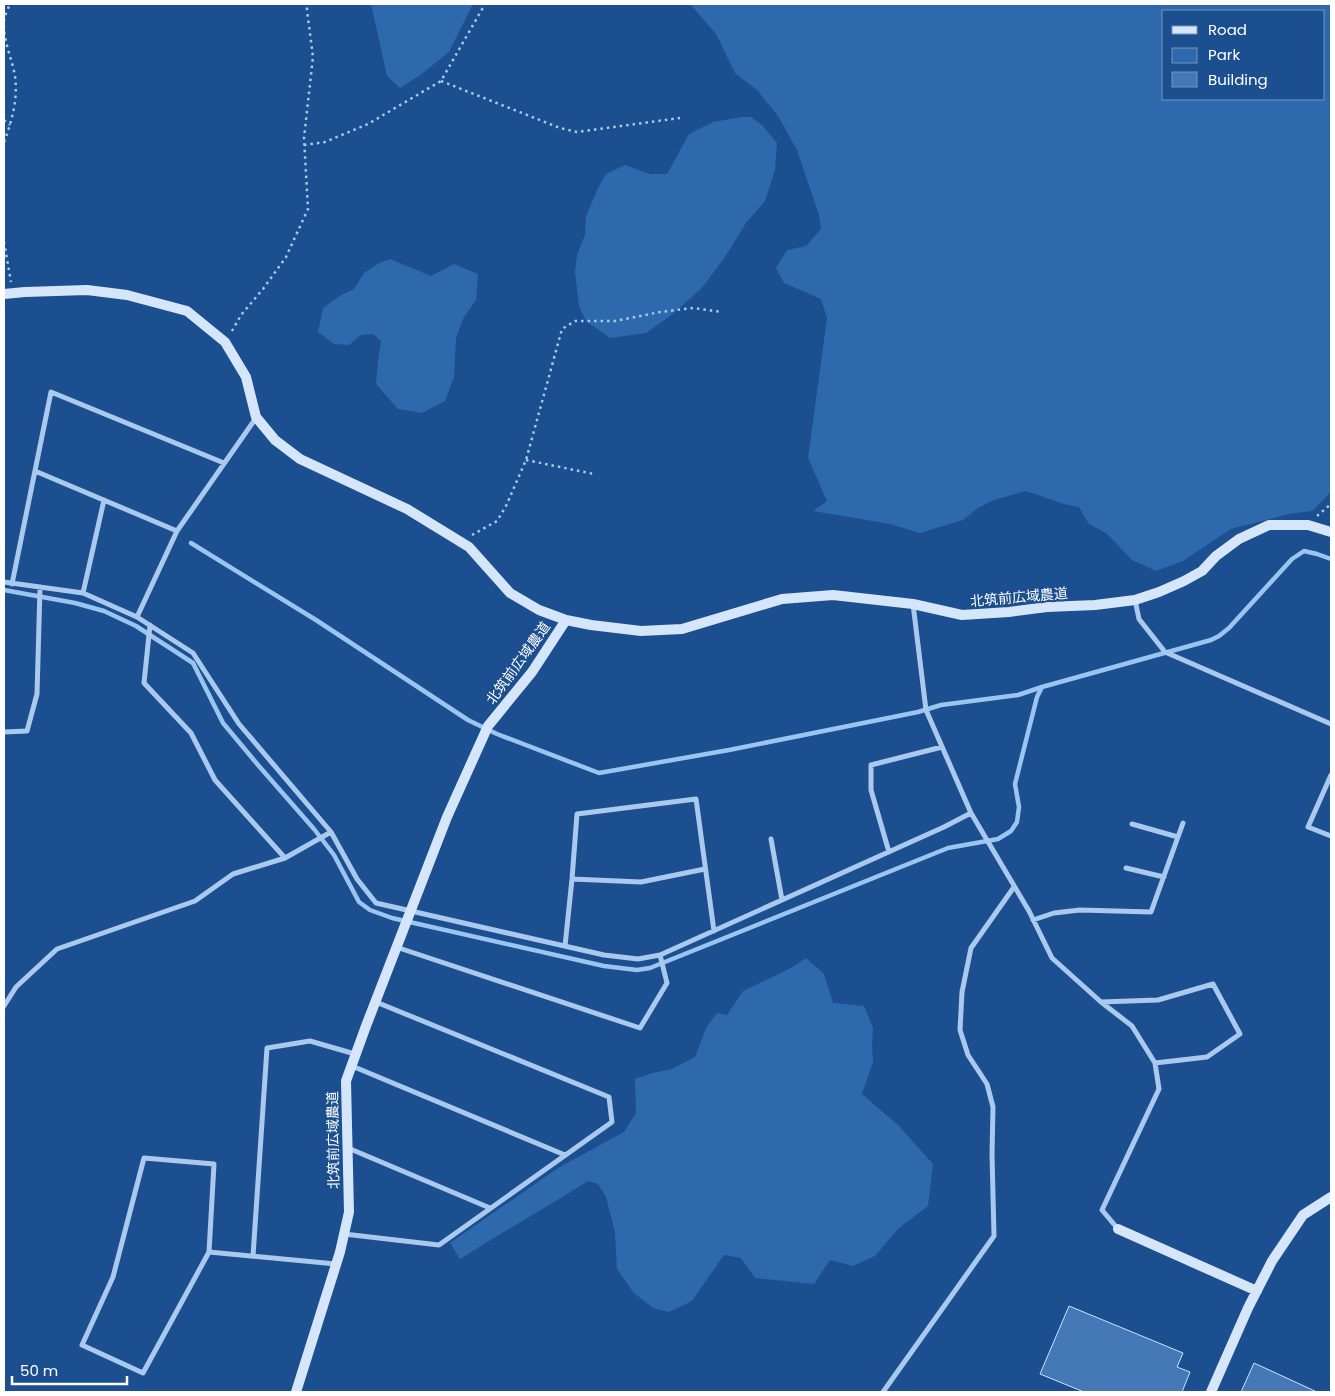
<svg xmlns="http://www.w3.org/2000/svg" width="1335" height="1396" font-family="Poppins,'Noto Sans JP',sans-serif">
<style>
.green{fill:#2e69ad;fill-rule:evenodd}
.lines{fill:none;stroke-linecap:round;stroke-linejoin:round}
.stream{stroke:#9cc4f0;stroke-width:4.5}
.building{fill:#4478b7;stroke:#cfe3fa}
.path{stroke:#a9c9ee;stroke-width:2.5;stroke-dasharray:2.5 4;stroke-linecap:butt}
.street{stroke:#a9c9ee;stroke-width:5}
.secondary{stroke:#d6e6fa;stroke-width:10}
.labels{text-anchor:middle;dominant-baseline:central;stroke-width:4;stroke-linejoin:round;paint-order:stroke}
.street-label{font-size:14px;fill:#fff;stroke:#1b4f8f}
</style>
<rect width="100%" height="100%" fill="#1b4f8f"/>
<path class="green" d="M371,4H473L449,52L419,76L400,88L387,76Z
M690,4H1331V492L1312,511L1289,514L1231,529L1183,561L1156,571L1132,560L1106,533L1089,524L1079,507L1064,504L1026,491L994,500L978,508L963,520L920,533L890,524L813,511L827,501L808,458L827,318L821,299L784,283L776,268L787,250L806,246L821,229L819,215L797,150L778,116L757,90L735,73L716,34ZM1164,11H1324V99H1164Z
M742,117H751L762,125L777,143L775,170L765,201L746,223L725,257L701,289L670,316L646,333L610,338L586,321L579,306L575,272L577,255L585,235L586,216L598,188L606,174L625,165L650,174H667L689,134L713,122Z
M390,259L431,276L454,264L478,274L476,300L464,317L456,338L454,377L445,401L422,413L398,409L376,384L378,361L381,341L373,334L361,335L349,345L334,344L318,332L323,308L341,295L354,289L364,273L379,263Z
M806,958L824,974L833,1003L864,1006L873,1028L872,1044L873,1062L862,1094L898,1125L933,1164L928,1206L899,1228L875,1256L853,1266L830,1260L814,1284L755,1278L741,1258L724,1255L692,1301L669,1312L653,1308L633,1292L617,1269L615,1232L606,1197L598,1184L588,1181C546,1208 502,1232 460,1259L450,1243L558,1168L624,1132L636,1113L635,1079L652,1073L672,1069L695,1057L706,1028L717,1013L727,1015L743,991L791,968Z"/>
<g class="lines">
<path class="stream" d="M191,543L316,620L468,720L497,734L599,773L729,750L918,712L941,705L1018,695L1042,687
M4,590L75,603L104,611L136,626L193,663L223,723L258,765L314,829L334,855L359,902L370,910L392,918L604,966L637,970L650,968L948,848L998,839L1011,831L1017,822L1019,807L1015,784L1037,697L1042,687L1211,640L1219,636L1229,628L1292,559L1304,551L1317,554L1331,559"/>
</g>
<path class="building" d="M1069,1306L1183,1353L1177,1367L1190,1372L1182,1392H1084L1040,1374Z
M1254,1363L1317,1392H1241Z"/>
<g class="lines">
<path class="path" d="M441,81L560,128L577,132L680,118
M4,120L10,125
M4,142C12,121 18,99 15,76C12,58 3,41 4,22C4,16 8,9 10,4
M304,145L325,142L368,124L441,81L485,4
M4,242L11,282
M232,331L241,315L263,289L286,257L308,209L304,138L313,57L307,10V4
M526,460L594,474
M1317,516L1331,504
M472,535L497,521L506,506L526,460L562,329L575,321H615L660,312L693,308L722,312"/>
<path class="street" d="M35,471L177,531
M4,582L83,593L137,617L193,653L239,724L331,832L357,879L376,903L604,955L638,959L660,955L944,827L971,813
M12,584L51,392L224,463
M83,593L104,500
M1135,600L1139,619L1165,652L1331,724
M913,604L926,710L971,813L1029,911L1052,958L1101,1002L1132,1026L1155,1063L1159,1089L1102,1210L1118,1229
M137,617L177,531L256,418
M150,625L144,683L191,733L215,780L285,858
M4,732L27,731L37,694L40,588
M1331,775L1308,827L1331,836
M1132,824L1178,837
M771,839L782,900
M889,852L871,790V765L942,747
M1126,868L1164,877
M572,879L641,882L705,869
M1033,920L1054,913L1080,910L1151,912L1183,823
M565,946L572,879L577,814L696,799L714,931
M396,947L640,1028L667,983L660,955
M1101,1002L1158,1000L1213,984L1240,1034L1207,1057L1155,1063
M4,1006L16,987L57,949L195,901L233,874L285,858L331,832
M352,1066L565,1155
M348,1148L490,1208
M144,1158L214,1164L209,1252L143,1373L82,1345L113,1277Z
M344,1234L439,1245L612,1122L609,1097L376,1002
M209,1252L336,1264
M253,1256L267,1048L310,1041L355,1054
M883,1392L994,1236L992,1154L993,1107L987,1084L968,1055L960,1030L962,992L971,948L1014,887"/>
<path class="secondary" d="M4,294L25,292L87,290L127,295L187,311L225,342L246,377L256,417L275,440L300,459L407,509L469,547L510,593L539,610L566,620L591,625L641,631L682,629L782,599L833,595L913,604L962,615L1009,612L1047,607L1095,605L1135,600L1159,592L1184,581L1202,571L1216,556L1239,539L1269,525H1308L1331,532
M1118,1229L1257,1291
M296,1392L340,1252L349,1212L346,1081L366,1026L447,817L488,726L532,672L566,620
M1211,1392L1248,1308L1272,1261L1303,1215L1331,1197"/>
</g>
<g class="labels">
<g class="street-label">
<text transform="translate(1019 597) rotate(-5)">北筑前広域農道</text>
<text transform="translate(518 663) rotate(-54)">北筑前広域農道</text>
<text transform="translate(333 1140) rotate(-91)">北筑前広域農道</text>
</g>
</g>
<rect width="1335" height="1396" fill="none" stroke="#ffffff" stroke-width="10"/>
<rect x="1162" y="10" width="162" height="90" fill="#1b4f8f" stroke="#7695bc"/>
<rect x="1172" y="26" width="25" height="8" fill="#d6e6fa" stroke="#7695bc"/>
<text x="1208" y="35" font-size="15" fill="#ffffff">Road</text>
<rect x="1172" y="48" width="25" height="15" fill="#2e69ad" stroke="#7695bc"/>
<text x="1208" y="60" font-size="15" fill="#ffffff">Park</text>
<rect x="1172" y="72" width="25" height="15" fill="#4478b7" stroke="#7695bc"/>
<text x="1208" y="85" font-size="15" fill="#ffffff">Building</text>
<path d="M12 1376v8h115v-8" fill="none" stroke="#ffffff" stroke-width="2.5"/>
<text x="20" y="1376" font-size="15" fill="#ffffff" stroke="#1b4f8f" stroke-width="4" paint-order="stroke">50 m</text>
</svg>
